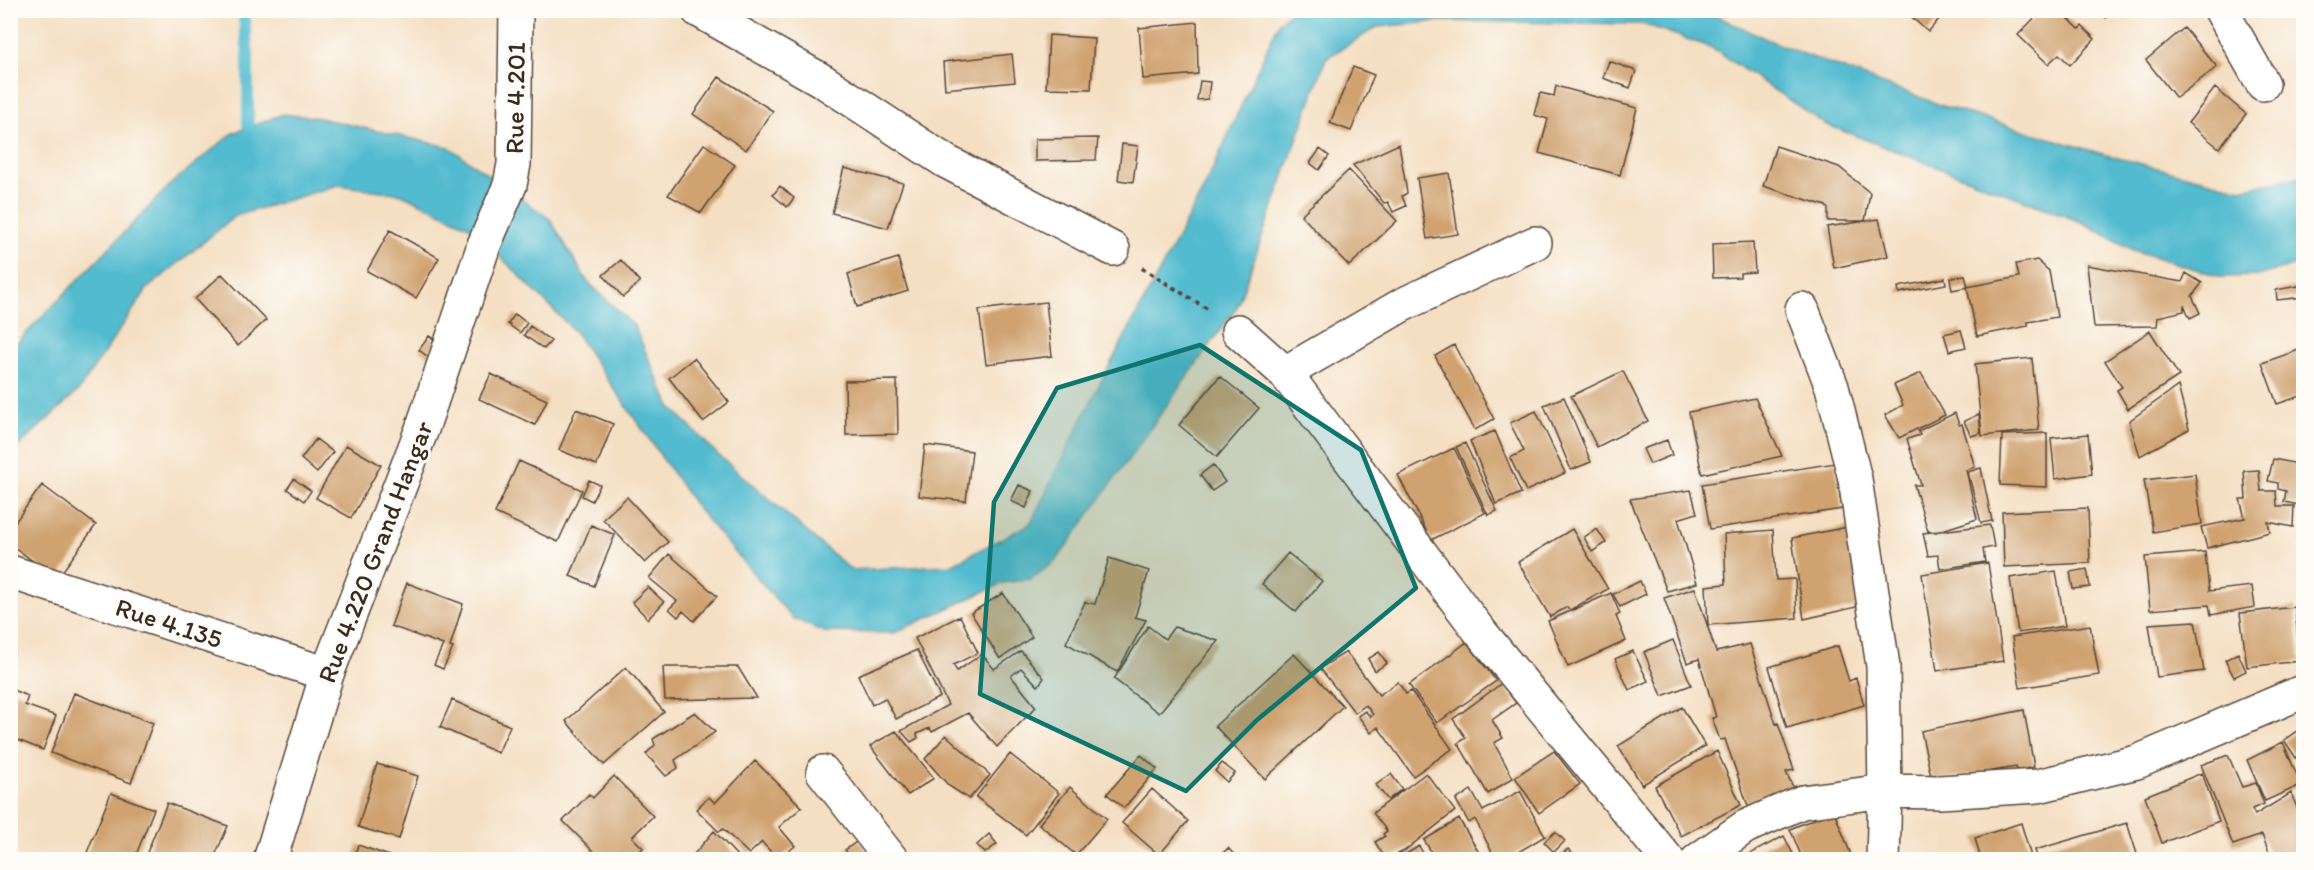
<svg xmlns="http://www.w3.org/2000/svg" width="2314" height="870" font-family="Itim,sans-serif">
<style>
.water{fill:#52bbcf;stroke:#467276;stroke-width:1.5}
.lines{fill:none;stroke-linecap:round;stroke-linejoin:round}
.stream{stroke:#52bbcf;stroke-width:12}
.building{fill:#cfa270}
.street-casing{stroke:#574537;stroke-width:36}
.path{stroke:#574537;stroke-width:4;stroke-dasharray:4.5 4.5;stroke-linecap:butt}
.street{stroke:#fff;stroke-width:33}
.marked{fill:#0f766e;fill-opacity:0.2;stroke:#0f766e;stroke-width:4.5;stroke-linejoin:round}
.labels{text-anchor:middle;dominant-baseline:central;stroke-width:6;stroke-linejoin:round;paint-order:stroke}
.street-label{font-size:26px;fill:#3b2a1e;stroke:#fdfcf7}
</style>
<rect width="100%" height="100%" fill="#fdfcf7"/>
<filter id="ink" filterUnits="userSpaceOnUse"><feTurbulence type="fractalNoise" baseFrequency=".0167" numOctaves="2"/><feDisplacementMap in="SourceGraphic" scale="12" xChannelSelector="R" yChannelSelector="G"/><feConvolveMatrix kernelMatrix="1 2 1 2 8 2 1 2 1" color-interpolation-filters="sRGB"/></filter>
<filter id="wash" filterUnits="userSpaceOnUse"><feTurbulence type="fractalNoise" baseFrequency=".008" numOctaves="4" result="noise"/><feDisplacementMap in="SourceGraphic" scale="24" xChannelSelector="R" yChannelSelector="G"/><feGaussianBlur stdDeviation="1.35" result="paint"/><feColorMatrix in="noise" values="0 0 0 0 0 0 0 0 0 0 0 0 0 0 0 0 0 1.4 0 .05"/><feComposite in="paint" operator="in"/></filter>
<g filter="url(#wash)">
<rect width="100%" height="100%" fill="#f4dfc3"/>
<path class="water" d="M1291,11H1705L1782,46L1881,83L1946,107L2106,155L2241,189L2303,176V263L2258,276L2222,277L2133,250L2084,223L1825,124L1710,47L1644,24L1440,21L1377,27L1326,58L1237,307L1056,561L1031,579L1003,583L894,633L824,632L792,618L697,508L574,331L515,271L467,225L402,194L338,185L235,216L147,289L79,390L11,453V349L174,181L233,133L283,114L319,118L449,147L550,219L587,281L634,326L670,406L717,454L851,570L951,565L1030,524L1098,387L1205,186L1279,22Z"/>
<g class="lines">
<path class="stream" d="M243,10L248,55V126L253,140"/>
</g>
<g id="blocks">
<path class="building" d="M1904,10H1947L1928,32Z
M2042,10H2060L2079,29L2082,26L2095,39L2070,65L2059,54L2048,64L2018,35Z
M2098,10H2113L2106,18Z
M1197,22L1198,74L1143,79L1139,28Z
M2184,28L2217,67L2176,98L2146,60Z
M1049,35L1094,38L1091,89L1046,88Z
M1012,54L1015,82L945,89L943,62Z
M1609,61L1636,71L1630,88L1603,78Z
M1353,67L1374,75L1351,131L1330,123Z
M719,77L773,111L746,150L693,114Z
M1200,81L1210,82L1208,99L1197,100Z
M1556,86L1637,108L1620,175L1539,153L1548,119L1534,115L1540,93L1554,96Z
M2215,88L2246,114L2219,148L2188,123Z
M1098,138L1096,160L1035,161V139Z
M704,144L735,165L701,213L668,195Z
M1122,144L1138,146L1133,182L1118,180Z
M1399,144L1407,193L1402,196L1406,206L1393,212L1388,202L1384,203L1353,165Z
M1776,146L1839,167L1870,193L1865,221H1828V209L1826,206L1763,186Z
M1320,149L1329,156L1319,170L1310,163Z
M844,168L903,183L888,228L832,213Z
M1349,170L1397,221L1349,266L1301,215Z
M1449,173L1458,234L1427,239L1417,178Z
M780,186L794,198L787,207L773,195Z
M1879,219L1888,256L1834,268L1827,227Z
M390,230L439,258L416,298L367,271Z
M1753,242L1755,272L1740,273V277L1713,278L1712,244Z
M898,258L908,291L857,307L848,274Z
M621,260L640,282L623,297L603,275Z
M2037,260L2049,271L2057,317L2028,322V326L1977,336L1967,287L2019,277L2016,264Z
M2087,265L2182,282L2186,273L2202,283L2192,296L2200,313L2190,318L2184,305V311L2158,317L2157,326L2094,327Z
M222,274L266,320L238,346L195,299Z
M1965,275L1968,287L1952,290L1950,278Z
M1945,278L1946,284L1899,293L1898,287Z
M2304,285V297L2277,300L2276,290Z
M1046,302L1052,356L986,364L979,310Z
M515,314L527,323L520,333L508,324Z
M530,326L551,341L544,349L524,335Z
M1961,330L1966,347L1949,351L1944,334Z
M2150,331L2179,376L2128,409L2117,390L2122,387L2105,361Z
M429,336L446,347L435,362L419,350Z
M1454,345L1494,419L1475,430L1435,356Z
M2304,348V395L2277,404L2262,363Z
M694,358L729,402L703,422L669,378Z
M2032,358L2039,430L1982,436L1975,364Z
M1623,371L1648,421L1597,447L1571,396Z
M1921,373L1945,415L1899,438L1885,415L1903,405L1894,385Z
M491,374L547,400L535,425L479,399Z
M1220,376L1259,408L1217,457L1179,425Z
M897,380L898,434L846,435L845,381Z
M2178,386L2189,429L2140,456L2129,421Z
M1564,397L1591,462L1571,470L1544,405Z
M1755,398L1782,456L1702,474L1689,412Z
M576,409L613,424L597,465L559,450Z
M1536,411L1565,473L1526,491L1510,458L1524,451L1510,423Z
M1955,413L1959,425L1962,424L1975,467L1966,470L1977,519L1936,532L1928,531L1914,485H1921L1907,439L1920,435L1918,431Z
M1979,414L1981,433L1971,436L1964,421Z
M1495,431L1521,493L1496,504L1470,441Z
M2047,433V487L2000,485L2002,435Z
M2088,434L2092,474L2055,479L2051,438Z
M316,439L333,452L317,473L301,459Z
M1667,440L1672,455L1650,464L1643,449Z
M1465,443L1497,511L1488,515L1456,447Z
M346,445L381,465L351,518L316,498Z
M925,445L972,451L966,501L919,496Z
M1454,448L1485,513L1431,540L1398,475Z
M2273,459L2304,465V506L2284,502L2286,491L2278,489V483L2268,481Z
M519,461L582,490L558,542L495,513Z
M1835,463L1842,509L1710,529L1702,484Z
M1213,465L1225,482L1212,491L1200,475Z
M1981,468L1992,521L1981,523L1968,472Z
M2259,470L2261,491H2276L2277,506H2294L2293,527L2268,522L2270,532L2207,548L2201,527L2245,518L2240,499H2246L2244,471Z
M2195,474L2202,524L2153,532L2144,480Z
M294,479L311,491L304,501L287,489Z
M589,480L600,485L592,501L582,496Z
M42,485L96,525L57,579L10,544V529Z
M1019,485L1033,491L1026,508L1011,501Z
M1691,490L1697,513L1678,519L1697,583L1667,591L1630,499Z
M627,497L668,542L645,563L603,519Z
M2088,508L2090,563L2004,567L2002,512Z
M591,525L615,535L594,586L570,576Z
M1990,525L1994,547L1983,549L1985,562L1940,569L1938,555L1928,556L1923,533Z
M1848,527L1865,605L1804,619L1792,538Z
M1572,529L1608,589L1570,610L1567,607L1550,617L1518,562Z
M1597,529L1606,543L1592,552L1584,537Z
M1773,530L1776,580L1795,579L1797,618L1708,625L1706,586L1726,584L1724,534Z
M2205,552L2209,591L2252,586L2255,607L2211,615L2209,605L2150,610L2145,557Z
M1288,553L1322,581L1296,612L1262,584Z
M669,554L717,596L694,621L683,611L678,617L669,609L677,601L649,578Z
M1109,558L1149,571L1135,617L1146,620L1117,672L1066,643L1085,602L1095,604Z
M1988,563L2003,661L1937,671L1922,574Z
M2087,569L2090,587L2073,589L2070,572Z
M2056,571L2065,626L2018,633L2010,578Z
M1640,581L1646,594L1620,607L1613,594Z
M407,583L463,604L450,647L453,648L443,669L434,665L443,645L391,626Z
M648,587L664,602L648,619L632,602Z
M1695,588L1716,652L1750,644L1776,724L1778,723L1794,770L1786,772L1794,789L1749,809L1725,739L1720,740L1712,718L1716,717L1699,659L1687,663L1664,598Z
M1003,593L1032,637L1000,659L971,613Z
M1611,593L1620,614L1616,616L1626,641L1568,667L1548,621Z
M2295,607L2300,661L2247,667L2240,613Z
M960,616L978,653L953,665L957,671L982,654L994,669L1021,651L1044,678L1038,686L1021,668L1011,676L1036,707L997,747L968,713L932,732L930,728L917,734L918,738L911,742L901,731L948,705L915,638Z
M2195,621L2204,671L2157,677L2149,624Z
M2090,625L2099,675L2020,688L2012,637Z
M1148,626L1165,639L1174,627L1218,641L1159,713L1114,679Z
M1673,640L1691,685L1662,696L1644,652Z
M1467,642L1496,681L1437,723L1409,685Z
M1838,646L1849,681L1856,678L1864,705L1787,728L1769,667Z
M917,650L940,697L896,719L885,698L872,705L858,675Z
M1633,651L1648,681L1629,690L1615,659Z
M1346,652L1379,695L1398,682L1406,694L1411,691L1452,749L1413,776L1378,727L1371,733L1358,716L1365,711L1371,717L1373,715L1366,705L1355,713L1320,668Z
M1379,652L1387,663L1375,671L1368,659Z
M2238,653L2246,671L2234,677L2225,660Z
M1294,654L1343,706L1265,779L1215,726Z
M626,667L664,712L604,765L566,721Z
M663,667H738L757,698L665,700Z
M1502,683L1516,703L1492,720L1503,738L1494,743L1513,778L1488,794L1458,743L1466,738L1453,719Z
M10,689L28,696L25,705L56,716L43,750L10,737Z
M74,693L153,723L131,783L51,753Z
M452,700L510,726L498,753L440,727Z
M1682,707L1705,746L1642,785L1618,746Z
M2024,710L2034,767L2018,771L2016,767L1932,781L1921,731Z
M695,712L715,732L675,760L678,768L666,776L646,754L655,745L653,739Z
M2304,726V758L2298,761L2284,740Z
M896,731L934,778L908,795L870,746Z
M946,735L990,775L969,799L949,786L925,759Z
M2283,742L2301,785L2265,801L2247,760Z
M1554,751L1580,784L1539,813L1515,777Z
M1717,751L1741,805L1681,836L1655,786Z
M1010,754L1059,793L1026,835L976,797Z
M1141,755L1157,769L1124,808L1107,794Z
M2228,755L2242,787L2256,783L2264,804L2252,809L2255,815L2291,793L2304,825V857L2272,860L2262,835L2233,845L2201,765Z
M755,761L802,807L779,827L795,846L778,860L762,842L749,854L723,829L719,832L696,809L709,797L715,803Z
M1222,763L1235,773L1227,782L1215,771Z
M377,764L418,776L399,839L358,827Z
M1426,773L1455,811L1404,851L1386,860L1375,842L1385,836L1383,834L1387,831L1373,813Z
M2202,773L2219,821L2162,843L2145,796Z
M1391,774L1402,789L1388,800L1376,785Z
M614,776L653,816L632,837L643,848L631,860H602L563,821L589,794L593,798Z
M1070,787L1107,819L1076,855L1039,824Z
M1152,789L1188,821L1159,855L1122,823Z
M1471,790L1483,811L1520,791L1545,836L1505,860H1496L1475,819L1469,823L1456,800Z
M111,793L154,809L134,860H84Z
M167,803L228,826L213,860H144Z
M1834,811L1853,860H1803L1790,829Z
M1459,819L1481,856L1476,860H1436L1424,840Z
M2021,823L2032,860H1981L1975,838Z
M2127,823L2139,860H2038L2035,850Z
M714,831L741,860H689Z
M1555,832L1565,841L1554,852L1544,842Z
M989,834L997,844L985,853L977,845Z
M1784,836L1796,860H1745L1744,857Z
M859,840L869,855L863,860H844L849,855L845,850Z
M358,845L398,859V860H353Z
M1419,846L1427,860H1396L1411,851Z
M1228,848L1239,860H1216Z
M1568,849L1578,860H1555Z"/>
</g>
</g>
<g filter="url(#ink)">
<use href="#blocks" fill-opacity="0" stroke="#574537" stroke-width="1.5"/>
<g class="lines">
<g class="street-casing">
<path id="street" d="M698,10L823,81L945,161L1113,249
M2221,10L2263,84
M1535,243L1402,305L1285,373L1478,629L1668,860
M1802,309L1832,387L1855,479L1883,666L1885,791L1883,860
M1238,331L1285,373
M10,572L327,674
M823,772L892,860
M270,860L327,674L422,429L484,245L510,185L514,164L516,10
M1698,860L1745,827L1802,802L1885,791L1940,792L2038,786L2137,762L2304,691"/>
</g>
<path class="path" d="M1142,268L1209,310"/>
<use href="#street" class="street"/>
</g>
</g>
<path class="marked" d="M1200,345L1361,450L1416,588L1257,720L1186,791L980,694L994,502L1057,388Z"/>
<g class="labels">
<g class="street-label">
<text transform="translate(515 98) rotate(-89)">Rue 4.201</text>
<text transform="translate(375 552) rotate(-69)">Rue 4.220 Grand Hangar</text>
<text transform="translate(169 623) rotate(18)">Rue 4.135</text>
</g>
</g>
<rect width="2314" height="870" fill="none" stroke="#fdfcf7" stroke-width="36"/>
</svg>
